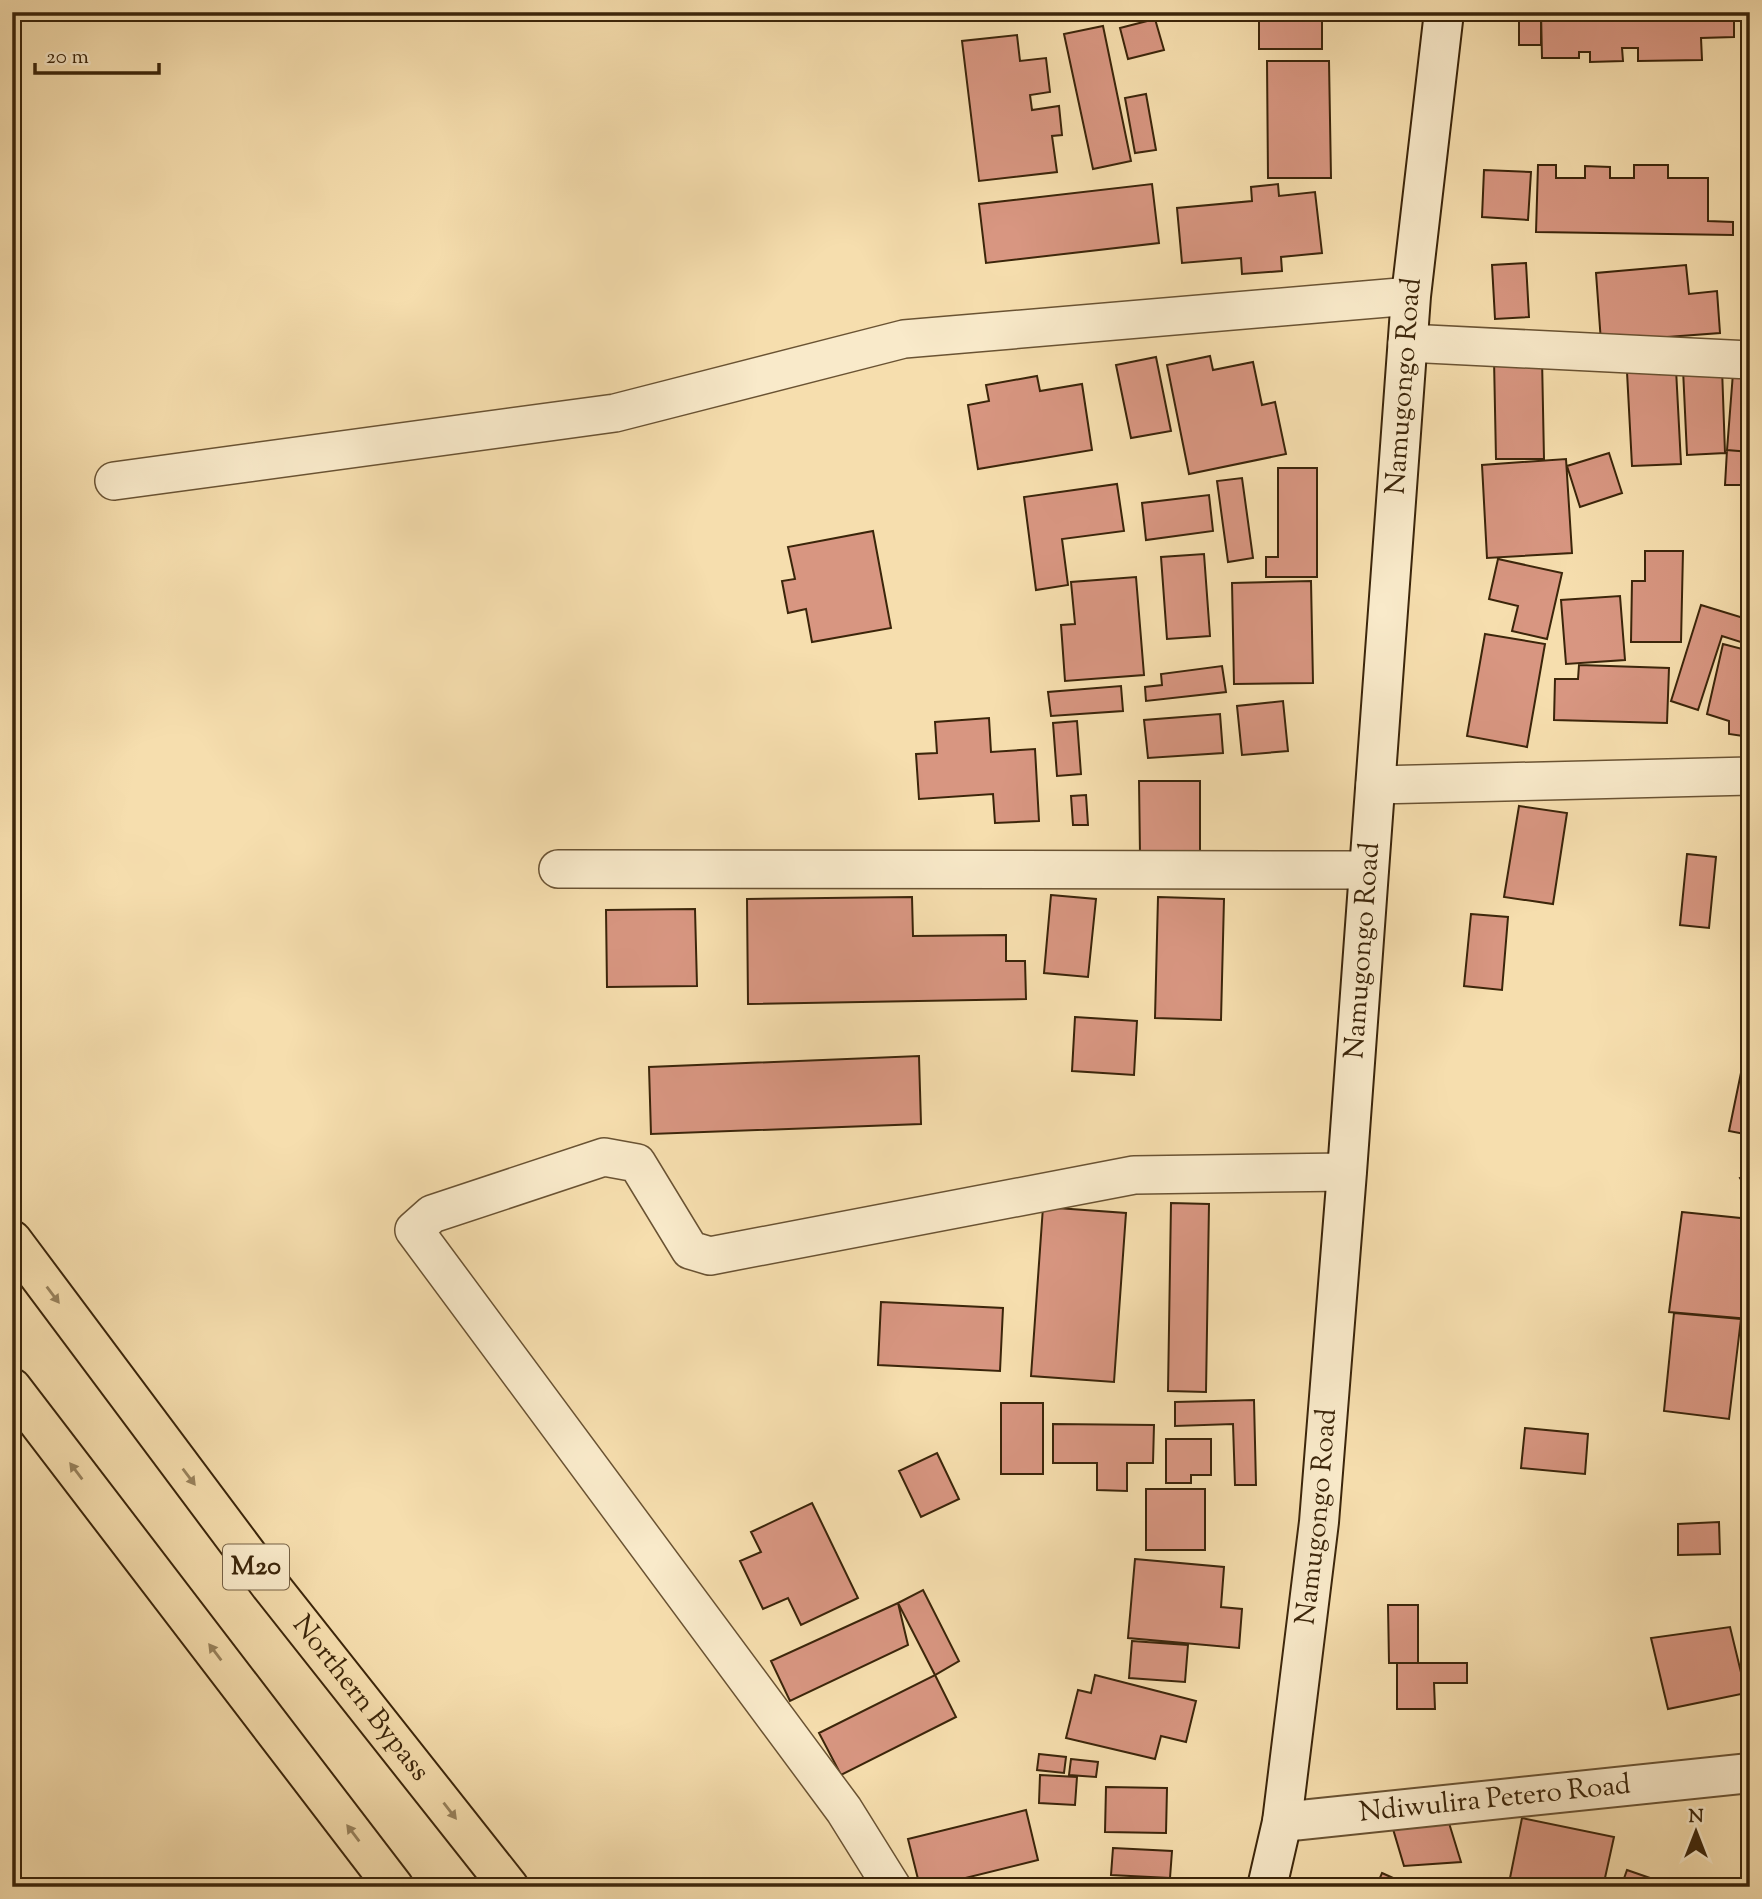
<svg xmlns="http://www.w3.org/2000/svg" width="1762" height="1899" font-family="'Sorts Mill Goudy',serif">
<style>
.building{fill:#d89681;stroke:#3b250a;stroke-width:2}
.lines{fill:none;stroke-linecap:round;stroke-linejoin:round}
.minor-casing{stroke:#6a5333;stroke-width:40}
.tertiary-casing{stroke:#6a5333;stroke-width:42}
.secondary-casing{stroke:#3b250a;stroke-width:42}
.motorway-casing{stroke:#3b250a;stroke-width:42}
.minor{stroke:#f9eaca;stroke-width:37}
.tertiary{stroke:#f9eaca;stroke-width:38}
.secondary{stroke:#f9eaca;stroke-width:38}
.motorway{stroke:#f6deae;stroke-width:38}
.oneway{fill:#98825c}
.labels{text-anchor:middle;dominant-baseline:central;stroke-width:6;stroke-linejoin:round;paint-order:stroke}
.shield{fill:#f9eaca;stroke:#746044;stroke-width:2}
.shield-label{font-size:26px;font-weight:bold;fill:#3b250a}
.street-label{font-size:28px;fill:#3b250a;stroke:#f9eaca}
</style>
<rect width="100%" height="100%" fill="#f6deae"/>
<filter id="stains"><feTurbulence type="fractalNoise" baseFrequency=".00286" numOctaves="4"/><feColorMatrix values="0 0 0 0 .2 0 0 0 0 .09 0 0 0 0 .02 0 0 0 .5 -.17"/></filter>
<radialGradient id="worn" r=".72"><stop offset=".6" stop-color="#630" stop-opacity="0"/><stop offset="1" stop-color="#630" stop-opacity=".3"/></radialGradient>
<path class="building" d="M1259,12H1322V49H1259Z
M1519,12H1541V45H1519Z
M1541,12H1734V37L1701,38L1702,60L1638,61V48H1622L1623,61L1590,62V52H1579V58H1542Z
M1155,19L1164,50L1128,59L1120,28Z
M1103,26L1131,161L1093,169L1064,34Z
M1017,35L1020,61L1046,58L1050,92L1030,95L1032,110L1059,106L1062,135L1052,136L1057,172L979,181L962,41Z
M1267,61H1329L1331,178H1268Z
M1146,94L1156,150L1135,153L1125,98Z
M1538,165H1556V178H1585V166L1610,167V178H1634V165H1668V178H1708V221L1733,222V235L1536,232Z
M1484,170L1531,172L1528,220L1482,217Z
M1152,184L1159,243L986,263L979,204Z
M1278,184L1279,196L1315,192L1322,253L1281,257L1282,271L1242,274L1241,258L1182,263L1177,208L1252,201L1251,187Z
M1526,263L1529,317L1495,319L1492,265Z
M1686,265L1689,294L1717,291L1720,333L1601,342L1596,273Z
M1210,356L1213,370L1253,362L1262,405L1275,402L1286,454L1189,474L1167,365Z
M1156,357L1171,431L1131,438L1116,365Z
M1542,358L1544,459H1496L1494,359Z
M1722,368L1725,453L1687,455L1683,369Z
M1676,369L1681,464L1632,466L1627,372Z
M1733,373H1750V452L1727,450Z
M1037,376L1040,391L1082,384L1092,450L978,469L968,405L989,401L986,385Z
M1727,450L1750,452V485H1725Z
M1609,453L1622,493L1580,507L1567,466Z
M1566,459L1572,553L1487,558L1482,465Z
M1278,468H1317V577H1266V557H1278Z
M1242,478L1253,558L1228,562L1217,481Z
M1117,484L1124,531L1062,539L1068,585L1036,590L1024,497Z
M1209,495L1213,531L1146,540L1142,503Z
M873,531L891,628L812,642L806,609L788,613L782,581L795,579L788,547Z
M1645,551H1683L1681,642H1631L1632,581H1645Z
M1204,554L1210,636L1167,639L1161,557Z
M1498,559L1562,573L1547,639L1512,631L1518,606L1489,599Z
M1136,577L1144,675L1065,681L1061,625L1075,624L1071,582Z
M1311,581L1313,683L1234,684L1232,583Z
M1620,596L1625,660L1566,664L1561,600Z
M1701,605L1750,620V645L1722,636L1698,710L1671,701Z
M1485,634L1545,644L1527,747L1467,736Z
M1723,644L1750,651V737L1729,734V721L1707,714Z
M1579,665L1669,668L1667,723L1554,720L1555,679H1578Z
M1222,666L1226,692L1146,701L1145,687L1162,685L1161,674Z
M1121,686L1123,711L1051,716L1048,692Z
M1283,701L1288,751L1242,755L1237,706Z
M1220,714L1223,753L1148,758L1144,720Z
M989,718L991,752L1035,749L1039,821L995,823L993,794L919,799L916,754L937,753L935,722Z
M1077,721L1081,774L1057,776L1053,723Z
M1139,781H1200V853H1140Z
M1086,795L1088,825H1073L1071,796Z
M1519,806L1567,813L1553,904L1504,897Z
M1687,854L1716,857L1709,928L1680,925Z
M1051,895L1096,899L1088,977L1044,973Z
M912,897L913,936L1006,935V961H1025L1026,999L748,1004L747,899Z
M1158,897L1224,899L1221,1020L1155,1018Z
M695,909L697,986L607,987L606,910Z
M1471,914L1508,917L1502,990L1464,986Z
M1075,1017L1137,1021L1134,1075L1072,1071Z
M919,1056L921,1124L651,1134L649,1067Z
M1743,1063H1750V1135L1729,1131Z
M1750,1174V1194L1740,1178Z
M1171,1203L1209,1204L1206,1392L1168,1391Z
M1043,1207L1126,1213L1114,1382L1031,1376Z
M1682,1212L1750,1219V1319L1669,1312Z
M881,1302L1003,1308L1000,1371L878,1365Z
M1674,1313L1741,1319L1729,1419L1664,1411Z
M1254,1400L1256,1485H1235L1233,1424L1175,1426V1402Z
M1001,1403H1043V1474H1001Z
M1053,1424L1154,1425L1153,1463H1127V1491L1097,1490V1463H1053Z
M1525,1428L1588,1434L1585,1474L1521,1468Z
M1166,1439H1211V1475H1191V1483H1166Z
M937,1453L959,1499L921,1517L899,1471Z
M1146,1489H1205V1550H1146Z
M812,1503L858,1598L801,1625L788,1598L763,1609L740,1561L761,1552L751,1532Z
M1719,1522L1720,1554L1678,1555V1524Z
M1135,1559L1224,1567L1221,1607L1242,1609L1239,1648L1128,1638Z
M923,1590L959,1661L935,1675L898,1603Z
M898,1603L908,1645L790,1701L771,1661Z
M1388,1605H1418V1663H1389Z
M1730,1627L1746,1693L1668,1709L1651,1638Z
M1132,1641L1188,1645L1185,1682L1129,1678Z
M1397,1663H1467V1683H1434L1435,1709H1397Z
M935,1675L956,1717L841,1775L819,1733Z
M1095,1675L1196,1701L1186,1742L1161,1736L1155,1759L1066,1738L1078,1690L1091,1693Z
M1039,1754L1066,1757L1064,1773L1037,1770Z
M1071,1759L1098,1762L1096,1777L1069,1775Z
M1040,1775L1077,1777L1075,1805L1039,1803Z
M1106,1787L1167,1788L1166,1833L1105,1832Z
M1026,1810L1038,1860L929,1887H920L908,1839Z
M1522,1818L1614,1837L1603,1887H1528L1509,1883Z
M1449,1823L1461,1862L1404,1866L1393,1829Z
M1113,1848L1172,1851L1170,1878L1111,1875Z
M1627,1870L1676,1887H1621Z
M1382,1873L1413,1887H1376Z"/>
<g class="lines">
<g class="minor-casing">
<path id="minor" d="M1407,343L1750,360
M114,481L615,413L904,339L1411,296
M1375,785L1750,776
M558,869L1369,870
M892,1887L844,1810L414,1230L432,1214L604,1157L637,1163L690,1250L710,1256L1134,1175L1347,1172"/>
</g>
<g class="tertiary-casing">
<g id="tertiary">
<path id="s1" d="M1282,1822L1750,1773"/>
</g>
</g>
<g class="secondary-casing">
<g id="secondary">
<path id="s2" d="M1267,1887L1282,1822L1319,1522L1347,1172L1411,296L1444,12"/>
</g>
</g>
<g class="motorway-casing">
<g id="motorway">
<path id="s3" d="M12,1240L270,1585L509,1887"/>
<path d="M12,1388L394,1887"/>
</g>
</g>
<use href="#minor" class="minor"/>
<use href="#tertiary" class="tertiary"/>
<use href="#secondary" class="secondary"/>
<use href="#motorway" class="motorway"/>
</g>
<defs><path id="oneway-solid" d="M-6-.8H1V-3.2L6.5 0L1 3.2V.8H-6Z" transform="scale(1.75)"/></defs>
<g class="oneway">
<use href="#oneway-solid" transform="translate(53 1295) rotate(53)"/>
<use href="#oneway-solid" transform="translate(76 1471) rotate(-127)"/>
<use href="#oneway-solid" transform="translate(189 1477) rotate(53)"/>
<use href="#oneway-solid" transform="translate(215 1652) rotate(-127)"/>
<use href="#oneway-solid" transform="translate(450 1811) rotate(52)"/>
<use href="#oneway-solid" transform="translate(353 1833) rotate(-127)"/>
</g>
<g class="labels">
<rect class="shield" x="223" y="1544.5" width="66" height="45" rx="5"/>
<g class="shield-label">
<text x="256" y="1567">M20</text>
</g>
<g class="street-label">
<text stroke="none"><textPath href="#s2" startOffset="1508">Namugongo Road</textPath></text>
<text stroke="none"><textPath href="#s2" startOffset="942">Namugongo Road</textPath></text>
<text stroke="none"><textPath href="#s2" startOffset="374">Namugongo Road</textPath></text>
<text stroke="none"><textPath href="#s3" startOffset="576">Northern Bypass</textPath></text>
<text stroke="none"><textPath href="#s1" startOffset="214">Ndiwulira Petero Road</textPath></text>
</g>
</g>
<rect width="1762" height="1899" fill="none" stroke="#f6deae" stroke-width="42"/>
<rect x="14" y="14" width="1734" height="1871" fill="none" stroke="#3b250a" stroke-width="3.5"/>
<rect x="21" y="21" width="1720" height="1857" fill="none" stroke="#3b250a" stroke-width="2"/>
<g transform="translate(1696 1832)" stroke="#f9eaca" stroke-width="5" paint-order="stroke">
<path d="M0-5L12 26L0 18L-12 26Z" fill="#3b250a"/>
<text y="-10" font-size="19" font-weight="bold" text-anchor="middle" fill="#3b250a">N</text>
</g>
<path d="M35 63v10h124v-10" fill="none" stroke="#3b250a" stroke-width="3.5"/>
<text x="46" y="63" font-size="21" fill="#3b250a" stroke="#f9eaca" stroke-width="5" paint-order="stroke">20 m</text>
<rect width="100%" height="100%" filter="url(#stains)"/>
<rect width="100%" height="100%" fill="url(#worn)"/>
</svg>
